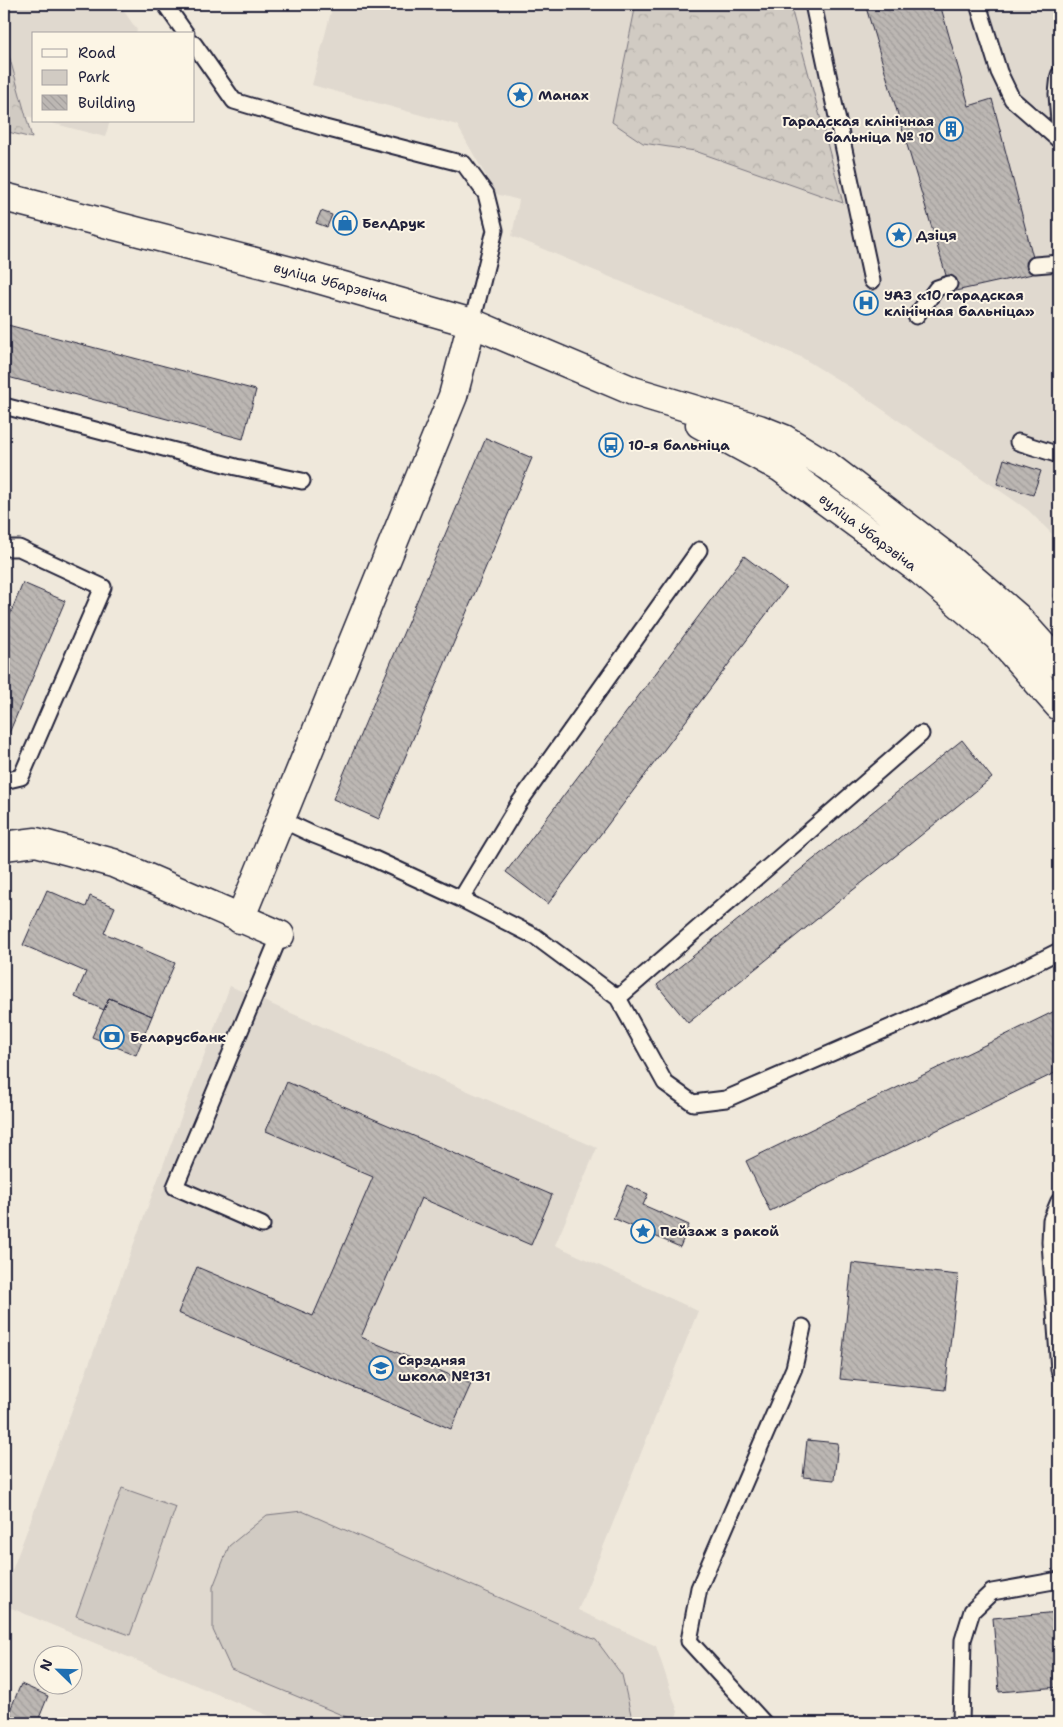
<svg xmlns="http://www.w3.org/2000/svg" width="1063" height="1727" font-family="'Shantell Sans',sans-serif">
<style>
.built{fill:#e0d9cf}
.green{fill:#d1cbc3;stroke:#7a767f}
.forest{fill:url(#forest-crowns);stroke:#7a767f}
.building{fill:url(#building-back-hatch);stroke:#22223b}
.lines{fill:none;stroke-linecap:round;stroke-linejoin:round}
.service-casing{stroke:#22223b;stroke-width:19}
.minor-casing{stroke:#22223b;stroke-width:31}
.secondary-casing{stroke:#22223b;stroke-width:31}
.service{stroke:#fcf5e5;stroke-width:15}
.minor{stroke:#fcf5e5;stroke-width:28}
.secondary{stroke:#fcf5e5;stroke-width:28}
.labels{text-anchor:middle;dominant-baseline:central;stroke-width:4;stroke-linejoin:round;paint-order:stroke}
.poi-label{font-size:14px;font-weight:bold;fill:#22223b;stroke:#fcf5e5;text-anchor:start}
.street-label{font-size:14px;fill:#22223b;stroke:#fcf5e5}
</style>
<defs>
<pattern id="forest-crowns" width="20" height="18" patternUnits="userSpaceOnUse" patternTransform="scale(1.25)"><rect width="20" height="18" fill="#d1cbc3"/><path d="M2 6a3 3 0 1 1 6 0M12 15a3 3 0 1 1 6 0" fill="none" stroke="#b3aea8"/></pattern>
<pattern id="building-back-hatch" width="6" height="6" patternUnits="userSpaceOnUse" patternTransform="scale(1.25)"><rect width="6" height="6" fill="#bcb7b3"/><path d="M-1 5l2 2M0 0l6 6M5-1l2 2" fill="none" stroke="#a19d9b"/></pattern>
</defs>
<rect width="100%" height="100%" fill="#efe8db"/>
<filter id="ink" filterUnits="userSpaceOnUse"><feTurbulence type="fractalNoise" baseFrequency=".02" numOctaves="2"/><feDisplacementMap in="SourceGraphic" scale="10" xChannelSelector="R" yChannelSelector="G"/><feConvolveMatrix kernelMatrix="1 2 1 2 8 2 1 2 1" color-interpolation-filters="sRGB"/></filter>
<g filter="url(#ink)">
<path class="built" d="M4,4H119L137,30L135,34H34V118L4,111Z
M333,4H1059V541L1028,510L853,389L801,357L512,236L519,200L496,194L457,125L312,85Z
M44,121H110L105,137Z
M230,986L597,1148L555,1245L698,1311L578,1610L656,1646L678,1712L673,1723H286L4,1605V1592Z"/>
<path class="green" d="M1059,577V607C1052,597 1050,587 1059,577Z
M122,1488L176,1507L130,1635L76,1616Z
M302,1511L596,1640L622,1675L632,1719L630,1723H361L231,1669L213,1630V1587L229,1546L267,1515Z"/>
<path class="forest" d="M636,4H790L843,203L695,151L643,143L612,122Z
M4,51L8,52L32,138L4,131Z"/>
<path class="building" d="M865,4H940L969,106L992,99L1037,273L951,292Z
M321,211L332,215L327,227L316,223Z
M340,214L354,219L349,231L335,226Z
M4,324L256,390L243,439L4,376Z
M486,438L532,458L379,819L333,799Z
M1004,459L1041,471L1033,495L997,484Z
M744,556L786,588L548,904L506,872Z
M23,583L65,601L4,745V629Z
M962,740L992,778L688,1023L657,985Z
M47,890L86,907L90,896L115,907L104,933L175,963L152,1016L109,998L104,1010L75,997L86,972L23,945Z
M109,998L152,1016L136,1055L92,1037Z
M1059,1009V1071L770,1211L746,1161Z
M287,1082L552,1195L531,1245L421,1198L361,1337L471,1384L451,1429L178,1313L197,1267L313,1316L373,1177L266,1131Z
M627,1185L648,1194L643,1205L689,1225L680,1247L613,1218Z
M852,1263L958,1275L945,1390L840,1379Z
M807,1440L838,1443L834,1480L803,1477Z
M1059,1612V1687L999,1692L993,1618Z
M21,1684L48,1696L37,1723H27L8,1715Z"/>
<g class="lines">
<g class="service-casing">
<path id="service" d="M165,4L186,34
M813,4L872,281
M978,4L999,72L1012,99L1059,140
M194,44L234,101L325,128L464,164L486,194L495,230L472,323
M1059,75L1057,94L1059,122
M1035,265L1059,263
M916,316L937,288L949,284
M4,406L236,467L302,481
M1018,442L1059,455
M4,548H19L103,587L21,777L4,781
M280,819L314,835L370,857L461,899L536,937L618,998L665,1083L693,1103L726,1099L1013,974L1059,951
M461,899L519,803L699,550
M618,998L921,734
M1059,1201L1051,1220L1050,1242L1059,1370
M262,1225L175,1187L280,935
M764,1723L689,1641L699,1588L794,1368L803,1327
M961,1723L963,1640L972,1611L992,1592L1059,1580"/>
</g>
<g class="minor-casing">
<path id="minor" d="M4,846L36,842L113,863L280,935
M240,919L453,396L472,323"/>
</g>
<g class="secondary-casing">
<path id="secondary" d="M4,197L294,272L472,323L633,391L759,429L784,439L828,466L952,561L1017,617L1059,664
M700,424L781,468L921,571L997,636L1059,706"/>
</g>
<use href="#service" class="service"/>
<use href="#minor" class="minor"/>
<use href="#secondary" class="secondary"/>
</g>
</g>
<defs>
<g id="sight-ring" transform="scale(1.25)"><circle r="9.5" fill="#fcf5e5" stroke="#1f6fb2" stroke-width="1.5"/><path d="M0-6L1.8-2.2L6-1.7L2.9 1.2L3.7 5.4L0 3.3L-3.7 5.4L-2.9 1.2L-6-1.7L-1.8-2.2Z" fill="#1f6fb2"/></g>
<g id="building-ring" transform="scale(1.25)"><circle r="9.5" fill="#fcf5e5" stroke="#1f6fb2" stroke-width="1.5"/><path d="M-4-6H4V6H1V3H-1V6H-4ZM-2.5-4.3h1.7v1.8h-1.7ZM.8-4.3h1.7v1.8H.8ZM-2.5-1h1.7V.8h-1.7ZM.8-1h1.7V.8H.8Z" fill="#1f6fb2"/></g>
<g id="shop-ring" transform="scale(1.25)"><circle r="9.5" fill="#fcf5e5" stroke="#1f6fb2" stroke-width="1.5"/><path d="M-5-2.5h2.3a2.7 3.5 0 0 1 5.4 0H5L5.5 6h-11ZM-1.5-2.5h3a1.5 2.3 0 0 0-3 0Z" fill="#1f6fb2"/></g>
<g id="hospital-ring" transform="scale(1.25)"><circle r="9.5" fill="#fcf5e5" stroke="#1f6fb2" stroke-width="1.5"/><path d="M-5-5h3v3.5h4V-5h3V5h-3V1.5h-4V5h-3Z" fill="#1f6fb2"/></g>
<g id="bus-ring" transform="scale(1.25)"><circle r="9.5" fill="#fcf5e5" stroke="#1f6fb2" stroke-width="1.5"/><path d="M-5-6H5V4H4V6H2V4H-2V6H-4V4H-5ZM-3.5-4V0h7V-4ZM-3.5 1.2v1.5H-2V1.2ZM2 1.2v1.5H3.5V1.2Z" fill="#1f6fb2"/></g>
<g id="bank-ring" transform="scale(1.25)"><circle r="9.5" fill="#fcf5e5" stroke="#1f6fb2" stroke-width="1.5"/><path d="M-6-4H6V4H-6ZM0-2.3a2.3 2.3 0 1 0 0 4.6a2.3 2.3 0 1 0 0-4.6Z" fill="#1f6fb2"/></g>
<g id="school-ring" transform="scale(1.25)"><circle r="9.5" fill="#fcf5e5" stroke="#1f6fb2" stroke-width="1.5"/><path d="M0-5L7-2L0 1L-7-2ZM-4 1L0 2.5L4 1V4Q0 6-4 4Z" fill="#1f6fb2"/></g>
</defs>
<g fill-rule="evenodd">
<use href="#sight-ring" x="520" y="95"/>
<use href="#building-ring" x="951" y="129"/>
<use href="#shop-ring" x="345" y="223"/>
<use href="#sight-ring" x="899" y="235"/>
<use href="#hospital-ring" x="866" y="303"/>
<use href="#bus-ring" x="611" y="445"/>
<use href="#bank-ring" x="112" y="1037"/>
<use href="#sight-ring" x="643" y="1231"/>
<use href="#school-ring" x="381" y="1368"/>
</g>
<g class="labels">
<g class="poi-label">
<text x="538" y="95">Манах</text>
<text x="934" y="121" text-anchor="end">Гарадская клінічная<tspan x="934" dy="16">бальніца № 10</tspan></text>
<text x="362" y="223">БелДрук</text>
<text x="916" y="235">Дзіця</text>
<text x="884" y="295">УАЗ «10 гарадская<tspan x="884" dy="16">клінічная бальніца»</tspan></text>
<text x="628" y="445">10-я бальніца</text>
<text x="130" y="1037">Беларусбанк</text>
<text x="660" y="1231">Пейзаж з ракой</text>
<text x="398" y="1360">Сярэдняя<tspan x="398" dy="16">школа №131</tspan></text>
</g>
<g class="street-label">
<text transform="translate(331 282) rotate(15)">вуліца Убарэвіча</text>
<text transform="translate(868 532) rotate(37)">вуліца Убарэвіча</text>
</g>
</g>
<rect width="1063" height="1727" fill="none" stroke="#fcf5e5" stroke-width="20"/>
<rect x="10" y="10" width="1043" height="1707" fill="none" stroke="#22223b" stroke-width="2" filter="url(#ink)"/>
<rect x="32" y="32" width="162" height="90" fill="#fcf5e5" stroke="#a5a1a1"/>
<rect x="42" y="49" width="25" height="8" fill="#fcf5e5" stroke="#a5a1a1"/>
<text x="78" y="58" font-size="15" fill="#22223b">Road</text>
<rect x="42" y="70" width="25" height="15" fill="#d1cbc3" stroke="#a5a1a1"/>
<text x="78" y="82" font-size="15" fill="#22223b">Park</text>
<rect x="42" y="95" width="25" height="15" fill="url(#building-back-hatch)" stroke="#a5a1a1"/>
<text x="78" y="108" font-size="15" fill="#22223b">Building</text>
<g transform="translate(58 1670) rotate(293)"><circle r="24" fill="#fcf5e5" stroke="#a5a1a1"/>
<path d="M0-4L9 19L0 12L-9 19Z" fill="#1f6fb2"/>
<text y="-8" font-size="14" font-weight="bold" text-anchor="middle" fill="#22223b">N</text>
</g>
</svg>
